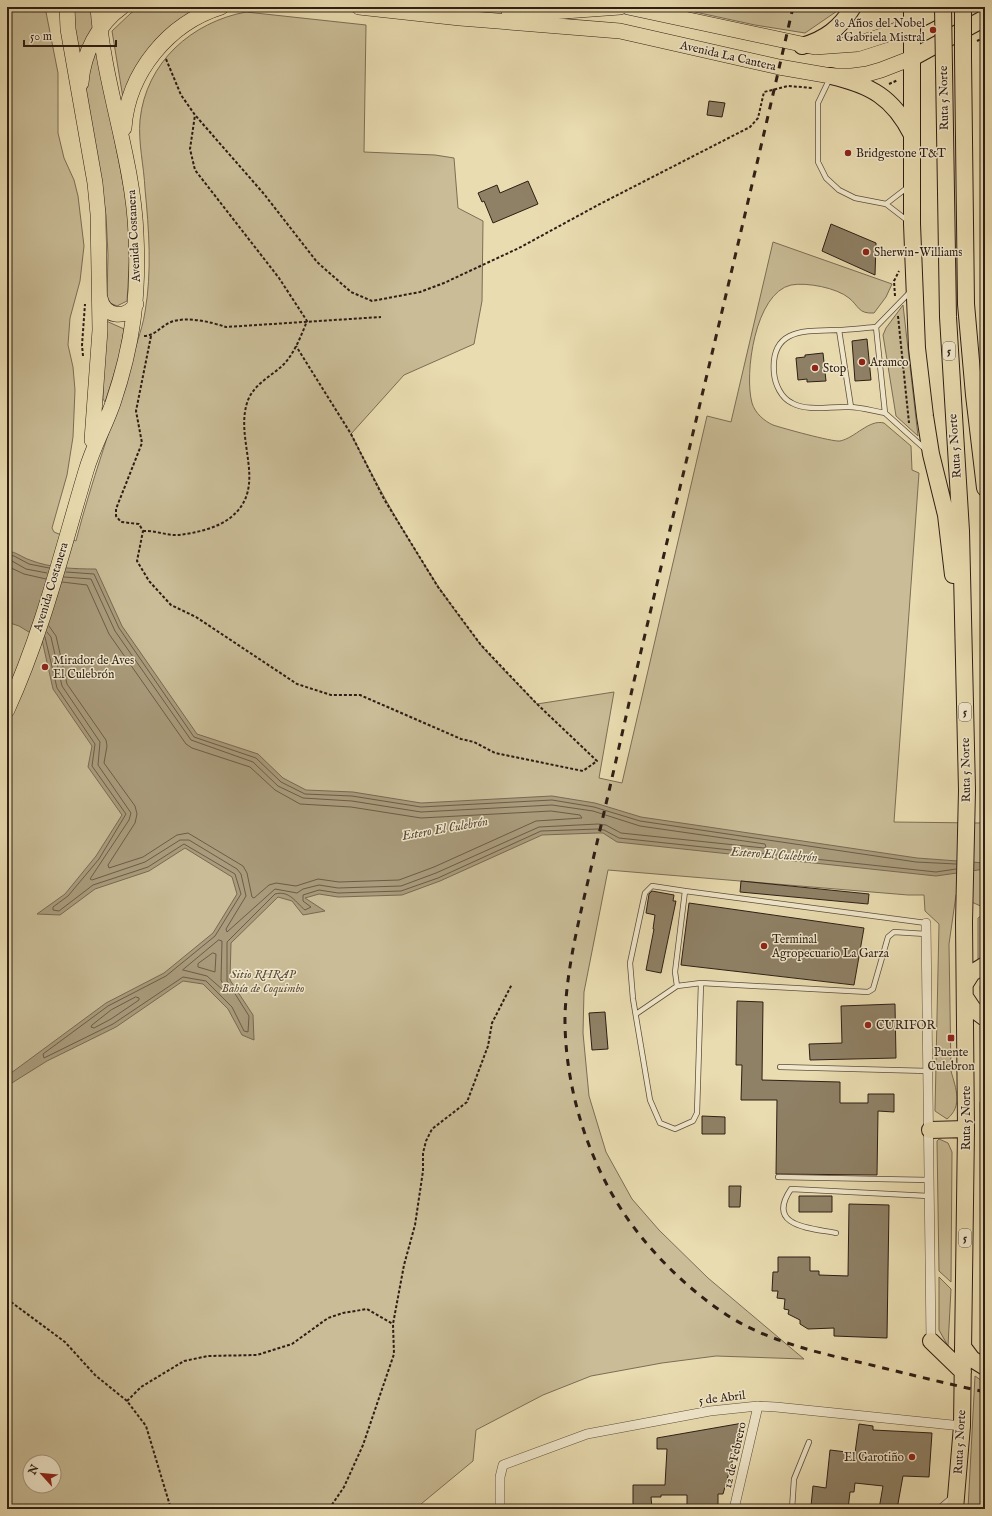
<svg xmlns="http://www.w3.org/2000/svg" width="992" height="1516" font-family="'IM FELL English',serif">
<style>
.green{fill:#c9bc96;stroke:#7c6d56;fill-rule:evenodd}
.water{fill:#a99b7b;stroke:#786952}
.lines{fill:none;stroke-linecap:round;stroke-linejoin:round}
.shore{stroke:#6c5c48;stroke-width:1}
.building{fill:#8f8166;stroke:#2e1e15}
.service-casing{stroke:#5d4e3c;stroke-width:6}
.minor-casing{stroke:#5d4e3c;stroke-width:10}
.primary-casing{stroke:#2e1e15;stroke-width:16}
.trunk-casing{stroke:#2e1e15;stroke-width:18}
.path{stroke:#2e1e15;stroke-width:2;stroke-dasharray:3 2;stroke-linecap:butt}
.service{stroke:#f1e8cc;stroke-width:4.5}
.minor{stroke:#f1e8cc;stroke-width:9}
.primary{stroke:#e9dcb0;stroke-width:15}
.trunk{stroke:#e9dcb0;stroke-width:16}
.rail{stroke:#2e1e15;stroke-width:3;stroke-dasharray:7 7;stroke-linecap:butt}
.trunk-bridge-casing{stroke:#2e1e15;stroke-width:18;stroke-linecap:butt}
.trunk-bridge{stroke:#e9dcb0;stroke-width:16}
.poi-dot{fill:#8f2418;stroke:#f1e8cc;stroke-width:1.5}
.labels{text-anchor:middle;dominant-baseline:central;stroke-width:3;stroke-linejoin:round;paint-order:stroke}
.shield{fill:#f1e8cc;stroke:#685b4c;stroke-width:1}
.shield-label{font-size:11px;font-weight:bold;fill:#2e1e15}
.poi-label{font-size:12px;fill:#2e1e15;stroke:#f1e8cc;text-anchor:start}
.street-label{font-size:12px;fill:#2e1e15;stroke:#f1e8cc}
.park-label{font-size:12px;font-style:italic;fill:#5c4d3c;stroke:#f1e8cc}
.water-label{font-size:13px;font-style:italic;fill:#594a39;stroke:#f1e8cc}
</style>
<rect width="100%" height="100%" fill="#e9dcb0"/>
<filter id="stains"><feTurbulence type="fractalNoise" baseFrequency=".005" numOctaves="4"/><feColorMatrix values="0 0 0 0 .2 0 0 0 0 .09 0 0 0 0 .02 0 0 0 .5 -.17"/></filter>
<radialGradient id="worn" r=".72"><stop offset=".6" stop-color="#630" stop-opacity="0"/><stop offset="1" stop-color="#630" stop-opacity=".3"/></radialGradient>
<path class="green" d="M7,7H45L58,73V133L64,158L74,180L78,196L84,246L80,281L70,318L68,345L73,367L75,390L73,437L67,475L52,528L54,532L76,541C91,482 112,426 129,368C134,350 142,331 145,312C152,272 149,229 145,189C144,166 138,143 140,120C146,62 192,22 246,12L366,25L364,152L435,155L454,158L458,208L483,221L482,301L474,344L404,375L351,434C388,507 429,579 480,644C497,665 518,684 537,704L614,692L599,778L622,783L707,416L731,422L773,242L892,284L886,297L874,313C858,314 859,306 849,298C837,288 807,282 791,285C755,293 744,374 752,403C755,413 764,421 773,425C782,428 832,442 840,441C855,438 869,419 884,423L911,446L912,470L919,473L894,822L979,823L985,820V908L956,895L949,944L951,1071C956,1089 963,1106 947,1119L935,1111L939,924L925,911L924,895H908L608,870L584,992L583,1033L589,1096L606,1152L632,1199L659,1230L708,1278L804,1359L716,1356L662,1363L591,1376L543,1395L476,1430L473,1461L415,1509H7ZM30,1462H54V1486H30Z
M75,7H96L97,29L78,63L73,28Z
M140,7H199L176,23L123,98L112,31L131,13Z
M672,7H843L805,33L755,25Z
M97,49L128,209L130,252L127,301L117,306L110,303L107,297L108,255L106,215L85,92L89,68Z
M903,305L918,436L896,416L883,335L886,328Z
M104,320L124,329L119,359L105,402L103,399V341Z
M981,916L985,917V955L978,960V918Z
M980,986H985V1012L981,1008Z
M980,1026L985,1028V1096H981Z
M985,1101V1358L981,1356L980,1102Z
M939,1139L948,1143L952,1152L951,1282L939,1271L937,1141Z
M939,1277L951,1289L948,1346L939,1330Z
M975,1376L985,1383V1436L980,1509H968Z"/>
<path class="water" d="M7,551C17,552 21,557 30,560C50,568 74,569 96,569L122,626L197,734L258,754L283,778L306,790L353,792L421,803L552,796L595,803L641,817L917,858L985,863V869L936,876L617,842L603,833H597L542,835L440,881L402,895L338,897L319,894L305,898L325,911L303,915L292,901L278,897L231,943L230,980L253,1015L254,1040L242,1035L228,1009L203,984L183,981L116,1027L47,1061L7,1086V1076L106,1003L164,973L213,933L237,894L232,877L185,848L149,871L95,889L60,915L37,914L65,894L96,856L122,815L88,767L92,746L53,689L42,640L19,626L7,622Z"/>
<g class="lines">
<path class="shore" d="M7,555L14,556L29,564L49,568
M7,560L12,561L26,569L47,573
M7,566L24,574L46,579
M66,572L94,574L119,628L194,737L256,758L281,782L305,794L352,796L421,807L552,800L594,807L640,821L916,862L956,864
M49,626L56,636L67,684L106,740L107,746L104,763L135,806L137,814L135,823L108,865L109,868L143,857L177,835L188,833L243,866L247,873L252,897L254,898L269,885L276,883L296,886L318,879L339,882L399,880L434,867L536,821L582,818L580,815L551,811L421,818L351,807L300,804L275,790L250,767L192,748L186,744L109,634L87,585L62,582
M47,632L51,637L62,686L100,742L98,765L131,813L129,820L90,879L92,880L145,862L180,840H189L237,869L241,874L246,896L226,929L227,932L275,889L297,893L303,889L319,885L338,888L401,886L436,873L539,827L598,824L606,825L621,833L764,848L766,847L765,844L640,826L593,811L552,805L421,812L352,801L303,798L278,786L253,762L191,740L115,631L91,579L64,577
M45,637L57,688L95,744L92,766L126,814L99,859L68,896L53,907V910L59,911L93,885L148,867L184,844L235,874L241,894L215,936L166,976L108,1006L43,1054L44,1058L113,1024L183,977L206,981L232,1007L244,1031L248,1032L249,1016L227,981V942L275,894C290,890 296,903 305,910L311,907L303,901V895L319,890L338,893L401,891L438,878L541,831L598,829L604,830L619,838L936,872L956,869
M219,940L222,941L221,980L224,987L222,989L207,976L183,970Z
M213,953L216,954L215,972L198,967V964Z
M136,997L139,998V1000L111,1019L94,1028L91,1027L92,1025L111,1010Z"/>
</g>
<path class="building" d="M709,101L725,103L722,117L707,115Z
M528,181L538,204L493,223L484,201L482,202L478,193L497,185L500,193Z
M831,224L876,243L875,275L822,251Z
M867,339L871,380L855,381L852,341Z
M823,353L826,381L807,382V379L798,380L796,358L805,357V355Z
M741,881L869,894L868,904L740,892Z
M652,891L674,895L673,901H676L661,973L646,970L654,929H653L655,915L646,913L649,894Z
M689,903L864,928L854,985L681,965Z
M737,1001L763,1002L762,1080L840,1082V1103H868V1094H894V1112L878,1111L877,1175L776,1174L777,1100H741L742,1065H736Z
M895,1004L896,1058L810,1060L809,1044L842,1043L841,1006Z
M605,1012L608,1049L592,1050L589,1013Z
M702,1116L725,1117V1134H702Z
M729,1186H741L740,1207H729Z
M799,1196H832V1212H799Z
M849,1204L889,1205L887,1338L834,1336V1328L808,1329L800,1324V1320L788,1314L789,1310L784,1309L785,1299L777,1298L778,1291H772L773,1272H778V1257H810V1271H819V1275L848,1276Z
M743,1423L723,1494H718V1509H687V1495H661V1497H651L652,1509H633V1485H665L667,1449H657V1438Z
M859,1424L873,1426V1430L932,1433L929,1477L903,1476L897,1509H879L883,1486L855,1483L854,1492H850L848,1509L811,1506L813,1486L826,1488L830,1450L855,1453Z"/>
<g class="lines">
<g class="service-casing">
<path id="service" d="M830,78L818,103V162L826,178L839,190L855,198L886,204L908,221
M886,204L908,187
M911,291L876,327L885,413L925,449
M876,327C863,328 850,330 837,330C805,331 770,328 774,373C775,384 781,398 792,403C808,412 831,406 849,407C861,407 873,411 885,413
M839,330L851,407
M685,891L652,886L645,893L630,963L633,999L650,1100L660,1123L675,1129L693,1121L697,1113L701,983
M926,923L685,891L675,972L677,986L701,983L868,992L873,989L888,937L894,932L926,934
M636,1014L677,986
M780,1067L928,1071
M778,1177L929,1180
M836,1233C811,1228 765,1227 791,1189L929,1196
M792,1509L794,1479L809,1442
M938,1509L952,1497"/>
</g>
<g class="minor-casing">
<path id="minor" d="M926,923L931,1341
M500,1509V1477L503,1465L587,1434L710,1411L758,1406L776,1407L962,1426
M734,1509L758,1406"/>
</g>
<g class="primary-casing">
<path id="primary" d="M67,7L68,29L95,183L98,214L100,330L92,440
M359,7L460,18L620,31L779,67L831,76H852L867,74L881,70L912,58
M628,7L815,47L857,44L885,35L912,23
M509,15L620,7
M81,83C83,54 98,24 122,7
M124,128C128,72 169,23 221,7
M100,298C104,317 126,320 136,304
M7,710C42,634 62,551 86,471C93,447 105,426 113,403C133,344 139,296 136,234C133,157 103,84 98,7"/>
</g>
<g class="trunk-casing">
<path id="trunk" d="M912,7V224L917,348L925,416L931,454L946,515L953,575
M912,23L943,7
M802,46C826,39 840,28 853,7
M963,57L966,304L974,395L985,488
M912,58L985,18
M944,68L948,317L961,531L967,790L964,922L966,1129L962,1426L955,1509
M831,76C870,85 893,97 912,135
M965,984L972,973L985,965
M965,997L973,1009L985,1018
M930,1130L966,1129
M931,1341L963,1372
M963,1347L972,1359L985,1367"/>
</g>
<path class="path" d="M977,41L985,37
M166,59L181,95L195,115L264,194L317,262L351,292L372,301L420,292L444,283L519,248L598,205L750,127L758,118L764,92L788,86L813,88
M889,84L898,80
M895,296L894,281L899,271
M898,316L909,423
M144,336C155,336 161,326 171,322C187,316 211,322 226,327L381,317
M151,336L136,411L142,443L116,509V516L121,522L139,524L143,531L137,561L149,581L171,605L196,617L297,684L331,695H360L461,739L474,742L495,753L583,771L597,761L537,704L481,645L438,587L384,499L351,434L296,346
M83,356L82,345L85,304
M143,531C155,530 167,536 179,535C196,533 217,528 230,518C270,487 233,440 248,400C255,383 272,376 284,364C295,352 301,336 307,321L279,278L195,170L190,149L195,115
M7,777L8,776
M7,1299L65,1342L95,1375L127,1401L146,1426L171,1509
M127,1401L141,1387L184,1361L208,1356L257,1355L292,1344L328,1318L343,1313L367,1309L393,1324
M329,1509L344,1487L363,1445L394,1354L393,1324L404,1265L415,1225L423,1171V1153L426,1141L432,1129L467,1102L488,1046L492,1023L512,984"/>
<use href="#service" class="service"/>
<use href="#minor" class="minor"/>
<use href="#primary" class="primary"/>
<use href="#trunk" class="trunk"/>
<path class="rail" d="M793,7C742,232 687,456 634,681C620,743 606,805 591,868C580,916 567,965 565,1015C564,1093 593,1179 643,1239C669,1271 708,1306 744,1325C781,1344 823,1354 863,1363C904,1373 944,1383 985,1392"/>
<g class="trunk-bridge-casing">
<path id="trunk-bridge" d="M943,7L944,68
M963,7V57"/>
</g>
<use href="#trunk-bridge" class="trunk-bridge"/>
</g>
<g class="poi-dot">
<circle cx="933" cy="30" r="4"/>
<circle cx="848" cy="153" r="4"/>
<circle cx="866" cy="252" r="4"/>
<circle cx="862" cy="362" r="4"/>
<circle cx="815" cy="368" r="4"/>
<circle cx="45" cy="667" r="4"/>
<circle cx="764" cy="946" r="4"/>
<circle cx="868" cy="1025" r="4"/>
<rect x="947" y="1034" width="8" height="8" rx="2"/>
<circle cx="912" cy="1457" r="4"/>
</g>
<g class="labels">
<g class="shield">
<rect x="943" y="342" width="12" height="18" rx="3"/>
<rect x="959" y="703" width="12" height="18" rx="3"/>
<rect x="959" y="1229" width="12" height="18" rx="3"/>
</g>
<g class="shield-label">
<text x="949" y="351">5</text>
<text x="965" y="712">5</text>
<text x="965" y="1238">5</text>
</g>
<g class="poi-label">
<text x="925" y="23" text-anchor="end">80 Años del Nobel<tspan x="925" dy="14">a Gabriela Mistral</tspan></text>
<text x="856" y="153">Bridgestone T&amp;T</text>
<text x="874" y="252">Sherwin-Williams</text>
<text x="870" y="362">Aramco</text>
<text x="823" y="368">Stop</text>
<text x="53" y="660">Mirador de Aves<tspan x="53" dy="14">El Culebrón</tspan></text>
<text x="772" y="939">Terminal<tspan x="772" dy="14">Agropecuario La Garza</tspan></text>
<text x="876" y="1025">CURIFOR</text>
<text x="951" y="1052" text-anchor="middle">Puente<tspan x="951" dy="14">Culebron</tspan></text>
<text x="904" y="1457" text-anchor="end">El Garotiño</text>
</g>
<g class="street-label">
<text transform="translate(728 56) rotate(13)">Avenida La Cantera</text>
<text transform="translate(944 98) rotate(-91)">Ruta 5 Norte</text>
<text transform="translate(134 236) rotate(-93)">Avenida Costanera</text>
<text transform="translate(955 446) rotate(-94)">Ruta 5 Norte</text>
<text transform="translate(51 587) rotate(-73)">Avenida Costanera</text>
<text transform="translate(966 770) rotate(-91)">Ruta 5 Norte</text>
<text transform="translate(966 1118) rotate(-90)">Ruta 5 Norte</text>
<text transform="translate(722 1398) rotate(-7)">5 de Abril</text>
<text transform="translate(960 1442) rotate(-87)">Ruta 5 Norte</text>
<text transform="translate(735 1455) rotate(-77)">12 de Febrero</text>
</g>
<g class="park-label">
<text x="263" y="974">Sitio RHRAP<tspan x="263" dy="14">Bahía de Coquimbo</tspan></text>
</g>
<g class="water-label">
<text transform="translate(445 829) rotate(-10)">Estero El Culebrón</text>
<text transform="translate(774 855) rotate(4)">Estero El Culebrón</text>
</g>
</g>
<rect width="992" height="1516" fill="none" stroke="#e9dcb0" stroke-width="24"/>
<rect x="8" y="8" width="976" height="1500" fill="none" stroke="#2e1e15" stroke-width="2"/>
<rect x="12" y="12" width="968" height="1492" fill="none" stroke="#2e1e15"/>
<g transform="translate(42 1474) rotate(297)"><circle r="19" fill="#f1e8cc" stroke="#a39783"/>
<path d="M0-3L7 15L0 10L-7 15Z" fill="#8f2418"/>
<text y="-6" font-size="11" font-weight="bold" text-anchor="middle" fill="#2e1e15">N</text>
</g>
<path d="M24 40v6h92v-6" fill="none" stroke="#2e1e15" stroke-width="2"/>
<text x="30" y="40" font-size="12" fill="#2e1e15" stroke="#f1e8cc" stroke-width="3" paint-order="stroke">50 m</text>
<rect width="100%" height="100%" filter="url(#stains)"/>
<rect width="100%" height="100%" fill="url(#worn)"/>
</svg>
